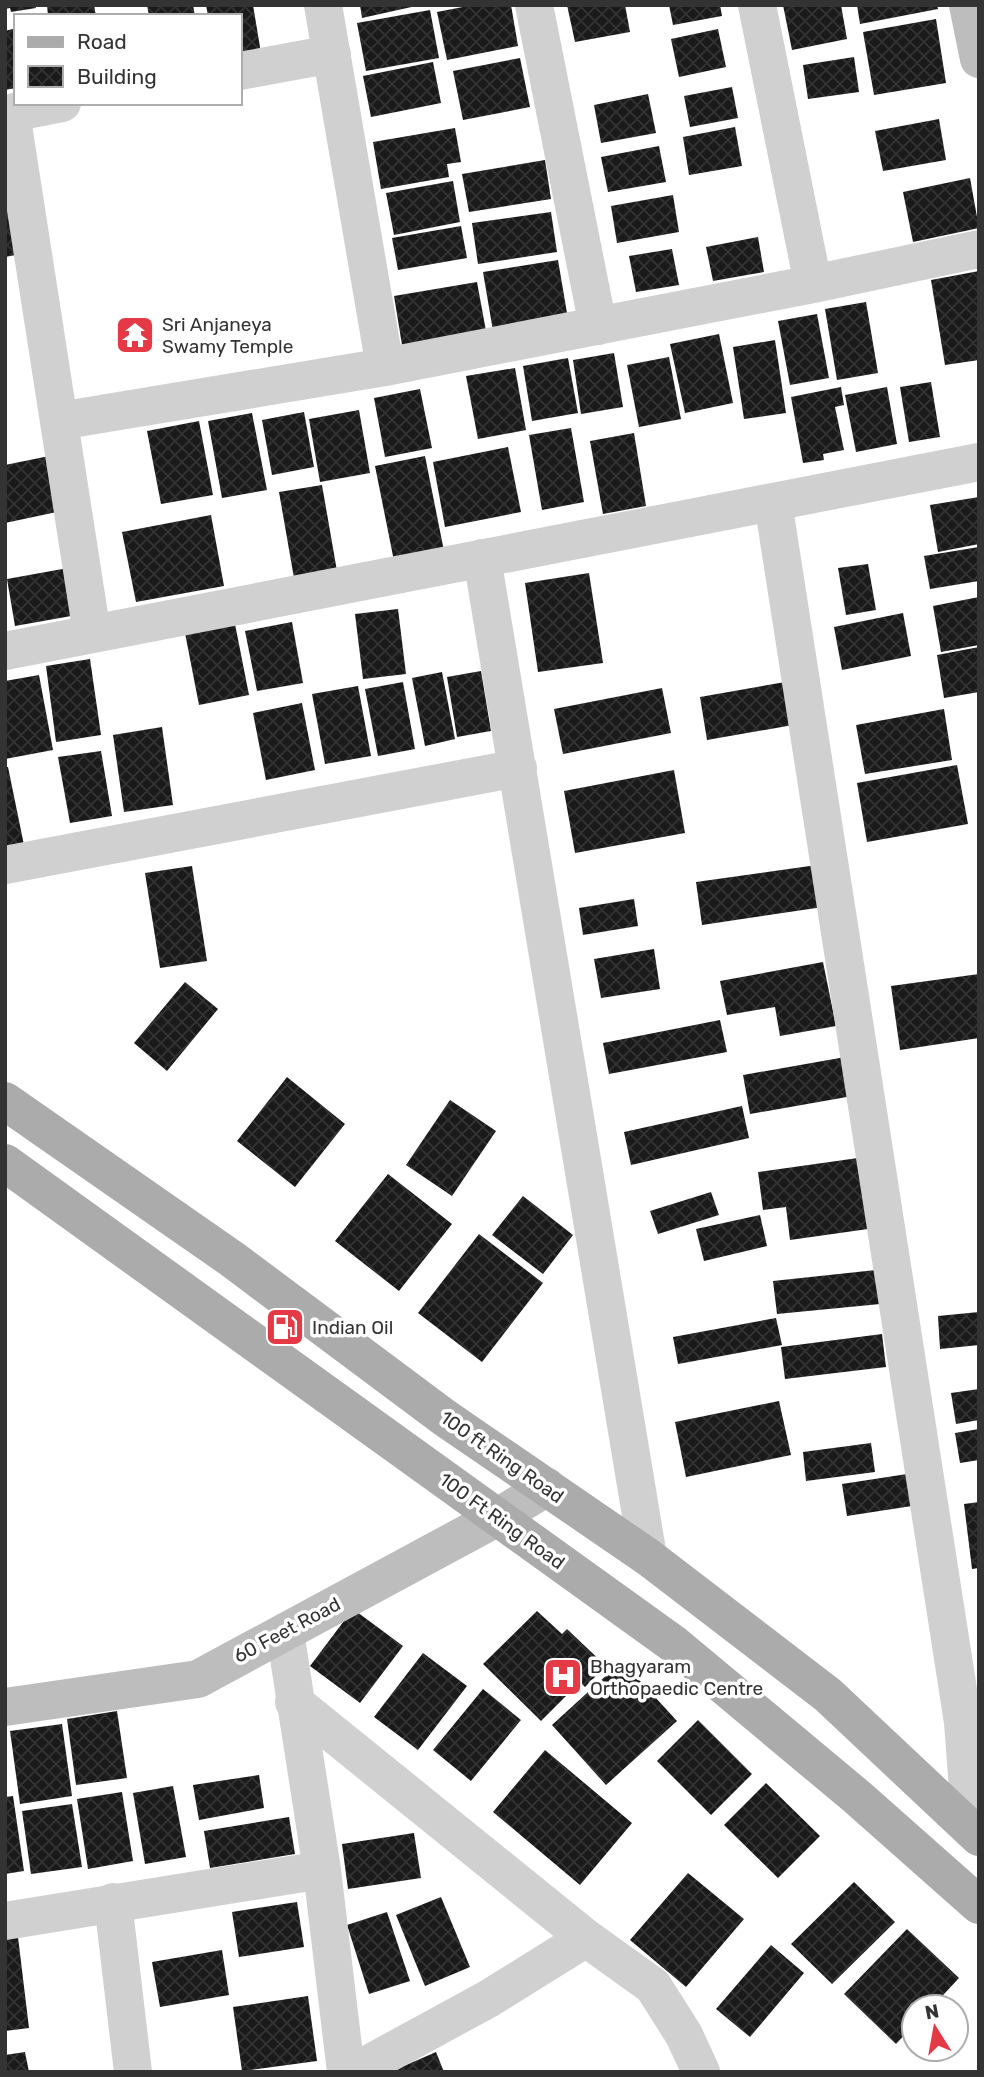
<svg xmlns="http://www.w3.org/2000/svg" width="984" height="2077" font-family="Rubik,sans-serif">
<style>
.building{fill:url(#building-cross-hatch)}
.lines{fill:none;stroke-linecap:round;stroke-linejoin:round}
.street{stroke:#d0d0d0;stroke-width:38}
.secondary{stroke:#bdbdbd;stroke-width:38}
.primary{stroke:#ababab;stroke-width:38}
.labels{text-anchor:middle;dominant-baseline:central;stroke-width:7;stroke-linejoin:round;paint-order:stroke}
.poi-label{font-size:19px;fill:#333;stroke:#fff;text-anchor:start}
.street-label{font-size:19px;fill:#333;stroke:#fff}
</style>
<defs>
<pattern id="building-cross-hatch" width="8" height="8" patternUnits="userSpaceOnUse" patternTransform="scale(1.75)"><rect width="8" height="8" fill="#1a1a1a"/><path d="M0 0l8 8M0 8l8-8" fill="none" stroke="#333"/></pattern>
</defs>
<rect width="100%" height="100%" fill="#fff"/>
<path class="building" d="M5,5H35L36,8L11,12L10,8L5,9Z
M47,5H94L96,16H48Z
M147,5H193L195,16H149Z
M206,5H253L262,59L240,63V16H208Z
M360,5H416V6L362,18Z
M473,5H511L518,46L447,60L437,12Z
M567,5H625L630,32L575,42Z
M669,5H720L722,16L673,25Z
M783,5H841L847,39L792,50Z
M857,5H937L938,9L860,24Z
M430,10L439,58L366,71L357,23Z
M936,19L946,83L874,95L863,32Z
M16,28V88L5,90V31Z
M718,29L726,67L679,77L671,39Z
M854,57L859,92L808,99L803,65Z
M520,58L530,107L463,120L453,71Z
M433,62L441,103L371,117L363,76Z
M732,87L738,118L690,127L684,96Z
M648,94L656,133L601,143L594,105Z
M939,119L946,160L883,171L875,131Z
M735,127L742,166L689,175L683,137Z
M455,128L461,162L447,164L449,177L381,189L373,142Z
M659,146L666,182L608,192L601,157Z
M545,160L551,199L469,212L462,174Z
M970,178L979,228L913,242L903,192Z
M453,181L460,222L394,235L386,193Z
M673,195L679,232L617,243L611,206Z
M11,204L21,254L5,257V206Z
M551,212L557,252L478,264L472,223Z
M461,226L467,258L398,270L392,238Z
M758,237L764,272L713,281L706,247Z
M672,249L679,285L636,292L629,256Z
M558,260L568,319L493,331L483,272Z
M979,271V360L945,365L931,280Z
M477,282L486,331L402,345L394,296Z
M866,302L878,373L837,380L825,309Z
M817,314L829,378L790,385L778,321Z
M719,334L733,403L685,413L670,344Z
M775,340L786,413L744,419L733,347Z
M614,353L623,407L581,414L573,360Z
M669,357L681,419L639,427L627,365Z
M568,358L578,413L532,421L523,366Z
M515,368L526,430L478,439L466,376Z
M931,382L940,437L909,442L900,387Z
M841,387L844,405L835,407L844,450L823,454L824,460L803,463L791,397Z
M887,387L897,444L856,452L845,395Z
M420,389L432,448L385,457L374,398Z
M359,410L370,473L320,482L309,419Z
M304,412L314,467L272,475L262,420Z
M252,413L267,490L222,498L208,421Z
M199,421L213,495L161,504L147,431Z
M571,428L584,502L542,510L529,435Z
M634,433L646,506L603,514L590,441Z
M508,447L521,512L445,527L433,462Z
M59,454L71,509L5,523V465Z
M425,456L445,556L395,566L375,466Z
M322,485L337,571L294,578L279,492Z
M979,497V544L938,552L930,505Z
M211,515L224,586L136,602L122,532Z
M979,547V581L930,589L924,556Z
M868,564L876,610L846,615L838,568Z
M79,566L88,613L15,626L7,579Z
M589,573L603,663L538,672L525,583Z
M979,597V645L941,652L933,606Z
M398,609L406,674L363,679L355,614Z
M903,613L911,656L842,670L834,627Z
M292,622L303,683L257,691L245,631Z
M235,624L249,695L199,705L185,633Z
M979,647V692L944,698L937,655Z
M90,659L101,735L56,742L46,666Z
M481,671L491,731L457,737L447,677Z
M442,672L455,739L425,746L412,678Z
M39,675L53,750L5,759V681Z
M403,682L415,749L378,756L365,689Z
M785,682L793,725L707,740L700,697Z
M358,686L371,756L325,764L312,694Z
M662,688L671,733L563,754L554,709Z
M302,703L315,770L266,780L253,713Z
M944,709L952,760L865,774L856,725Z
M162,727L173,805L124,812L113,735Z
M101,751L112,816L70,823L58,757Z
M957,765L968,824L867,842L857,783Z
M5,767H8L25,850L5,854Z
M674,770L685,833L575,853L564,791Z
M817,865L823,907L702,925L696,882Z
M192,866L207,961L160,968L145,873Z
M634,899L638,926L583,935L579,908Z
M654,949L660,989L601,998L594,959Z
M823,962L836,1026L780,1036L775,1007L727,1015L720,981Z
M979,974V1038L900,1050L891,986Z
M185,982L218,1009L167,1071L134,1043Z
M720,1020L727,1052L609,1074L603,1043Z
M851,1056L858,1095L750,1114L743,1075Z
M287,1077L345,1124L295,1187L237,1141Z
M450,1100L496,1131L452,1196L406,1165Z
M742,1106L749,1138L631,1165L624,1132Z
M858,1158L868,1229L790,1240L786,1207L763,1210L758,1172Z
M388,1174L452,1224L399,1291L335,1241Z
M711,1192L719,1215L658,1234L650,1211Z
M523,1196L573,1235L543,1274L492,1235Z
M760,1215L767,1246L704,1261L696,1229Z
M479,1234L543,1283L482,1362L418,1313Z
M876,1270L880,1304L777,1314L773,1281Z
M979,1312V1345L940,1349L938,1316Z
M776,1318L782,1345L678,1364L673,1337Z
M882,1334L886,1367L785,1379L781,1347Z
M979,1389V1420L956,1424L951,1393Z
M779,1401L791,1455L686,1477L675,1422Z
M979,1429V1460L960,1463L955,1433Z
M871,1443L875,1472L806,1481L803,1452Z
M907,1474L912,1506L847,1516L842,1484Z
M979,1502V1568L972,1569L964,1504Z
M353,1609L403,1646L360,1703L310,1666Z
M537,1611L562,1634L567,1629L606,1666L585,1687L580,1682L541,1721L483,1664Z
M423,1653L467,1686L418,1750L374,1717Z
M622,1661L677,1721L606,1785L552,1725Z
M483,1689L521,1720L471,1781L433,1750Z
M117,1711L127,1778L76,1785L67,1719Z
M698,1720L752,1774L711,1815L657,1761Z
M62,1724L72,1796L20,1804L10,1731Z
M545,1750L632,1823L580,1885L493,1812Z
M259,1775L264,1808L199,1820L193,1785Z
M766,1783L820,1836L778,1878L724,1825Z
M173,1786L186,1857L145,1864L133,1793Z
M122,1792L133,1861L88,1869L77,1799Z
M13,1796L24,1871L5,1874V1797Z
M72,1804L82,1867L31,1874L22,1811Z
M289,1817L295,1854L210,1868L204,1831Z
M414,1833L421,1878L348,1889L342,1844Z
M688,1873L744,1919L686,1987L630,1940Z
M854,1882L895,1922L832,1984L791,1944Z
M441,1897L470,1967L425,1986L396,1915Z
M297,1902L304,1947L239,1957L232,1912Z
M387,1912L410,1981L369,1994L347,1925Z
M907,1929L959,1978L932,2007H914V2025L896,2044L844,1994Z
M18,1937L29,2028L5,2031V1939Z
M771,1945L804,1973L750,2037L716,2009Z
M222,1950L229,1995L160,2007L152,1962Z
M308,1996L317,2061L242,2071L233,2007Z
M25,2052L29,2072H5V2055Z
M436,2052L444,2072H390Z"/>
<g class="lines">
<path class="street" d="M323,5L385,367
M534,5L598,326
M757,5L813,284
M240,71L332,54
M11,113L92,634
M5,114L62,103
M59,421L385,367L813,284L979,249
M773,502L963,1722L971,1829
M482,558L648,1557
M5,651L979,462
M5,865L518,768
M285,1632L322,1870L346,2072
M294,1702L586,1938L653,1986L684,2035L701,2072
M113,1902L133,2072
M5,1921L322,1870
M354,2072L488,1999L586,1938"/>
<path class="secondary" d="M968,5L979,59
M5,1707L198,1679L498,1517L547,1487"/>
<path class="primary" d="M5,1101L232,1259L445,1418L648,1557L828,1695L979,1837
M5,1163L675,1645L857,1797L979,1905"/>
</g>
<defs>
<g id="temple-square" transform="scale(2.0125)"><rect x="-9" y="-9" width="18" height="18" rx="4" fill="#e63946" stroke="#fff"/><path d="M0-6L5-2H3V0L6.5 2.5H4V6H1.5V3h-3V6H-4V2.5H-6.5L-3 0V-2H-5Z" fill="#fff"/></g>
<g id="fuel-square" transform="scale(2.0125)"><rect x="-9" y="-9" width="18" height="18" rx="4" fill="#e63946" stroke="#fff"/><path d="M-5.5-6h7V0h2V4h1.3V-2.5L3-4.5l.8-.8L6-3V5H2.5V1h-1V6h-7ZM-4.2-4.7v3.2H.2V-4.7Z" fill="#fff"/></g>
<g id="hospital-square" transform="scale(2.0125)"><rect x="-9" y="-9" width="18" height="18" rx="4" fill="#e63946" stroke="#fff"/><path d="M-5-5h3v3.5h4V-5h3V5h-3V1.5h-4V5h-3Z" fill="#fff"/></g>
</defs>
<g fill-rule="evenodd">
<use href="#temple-square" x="135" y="335"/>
<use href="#fuel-square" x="285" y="1327"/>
<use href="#hospital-square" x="563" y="1677"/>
</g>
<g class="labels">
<g class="poi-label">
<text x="162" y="324">Sri Anjaneya<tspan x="162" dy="22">Swamy Temple</tspan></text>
<text x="312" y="1327">Indian Oil</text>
<text x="590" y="1666">Bhagyaram<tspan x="590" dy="22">Orthopaedic Centre</tspan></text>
</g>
<g class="street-label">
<text transform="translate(502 1457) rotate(35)">100 ft Ring Road</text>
<text transform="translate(502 1521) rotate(36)">100 Ft Ring Road</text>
<text transform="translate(287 1630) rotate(-28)">60 Feet Road</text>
</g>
</g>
<rect width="984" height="2077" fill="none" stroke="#333333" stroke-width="14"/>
<rect x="14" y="14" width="228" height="91" fill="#ffffff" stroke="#adadad" stroke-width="2"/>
<rect x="28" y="37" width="35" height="10" fill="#ababab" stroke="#adadad" stroke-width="2"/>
<text x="77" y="49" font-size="21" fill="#333333">Road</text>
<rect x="28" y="66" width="35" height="21" fill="url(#building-cross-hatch)" stroke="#adadad" stroke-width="2"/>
<text x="77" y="84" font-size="21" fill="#333333">Building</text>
<g transform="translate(935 2028) rotate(349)"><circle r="33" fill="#ffffff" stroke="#adadad" stroke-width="2"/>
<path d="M0-5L12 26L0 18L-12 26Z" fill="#e63946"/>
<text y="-10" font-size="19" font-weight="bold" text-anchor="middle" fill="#333333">N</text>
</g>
</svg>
